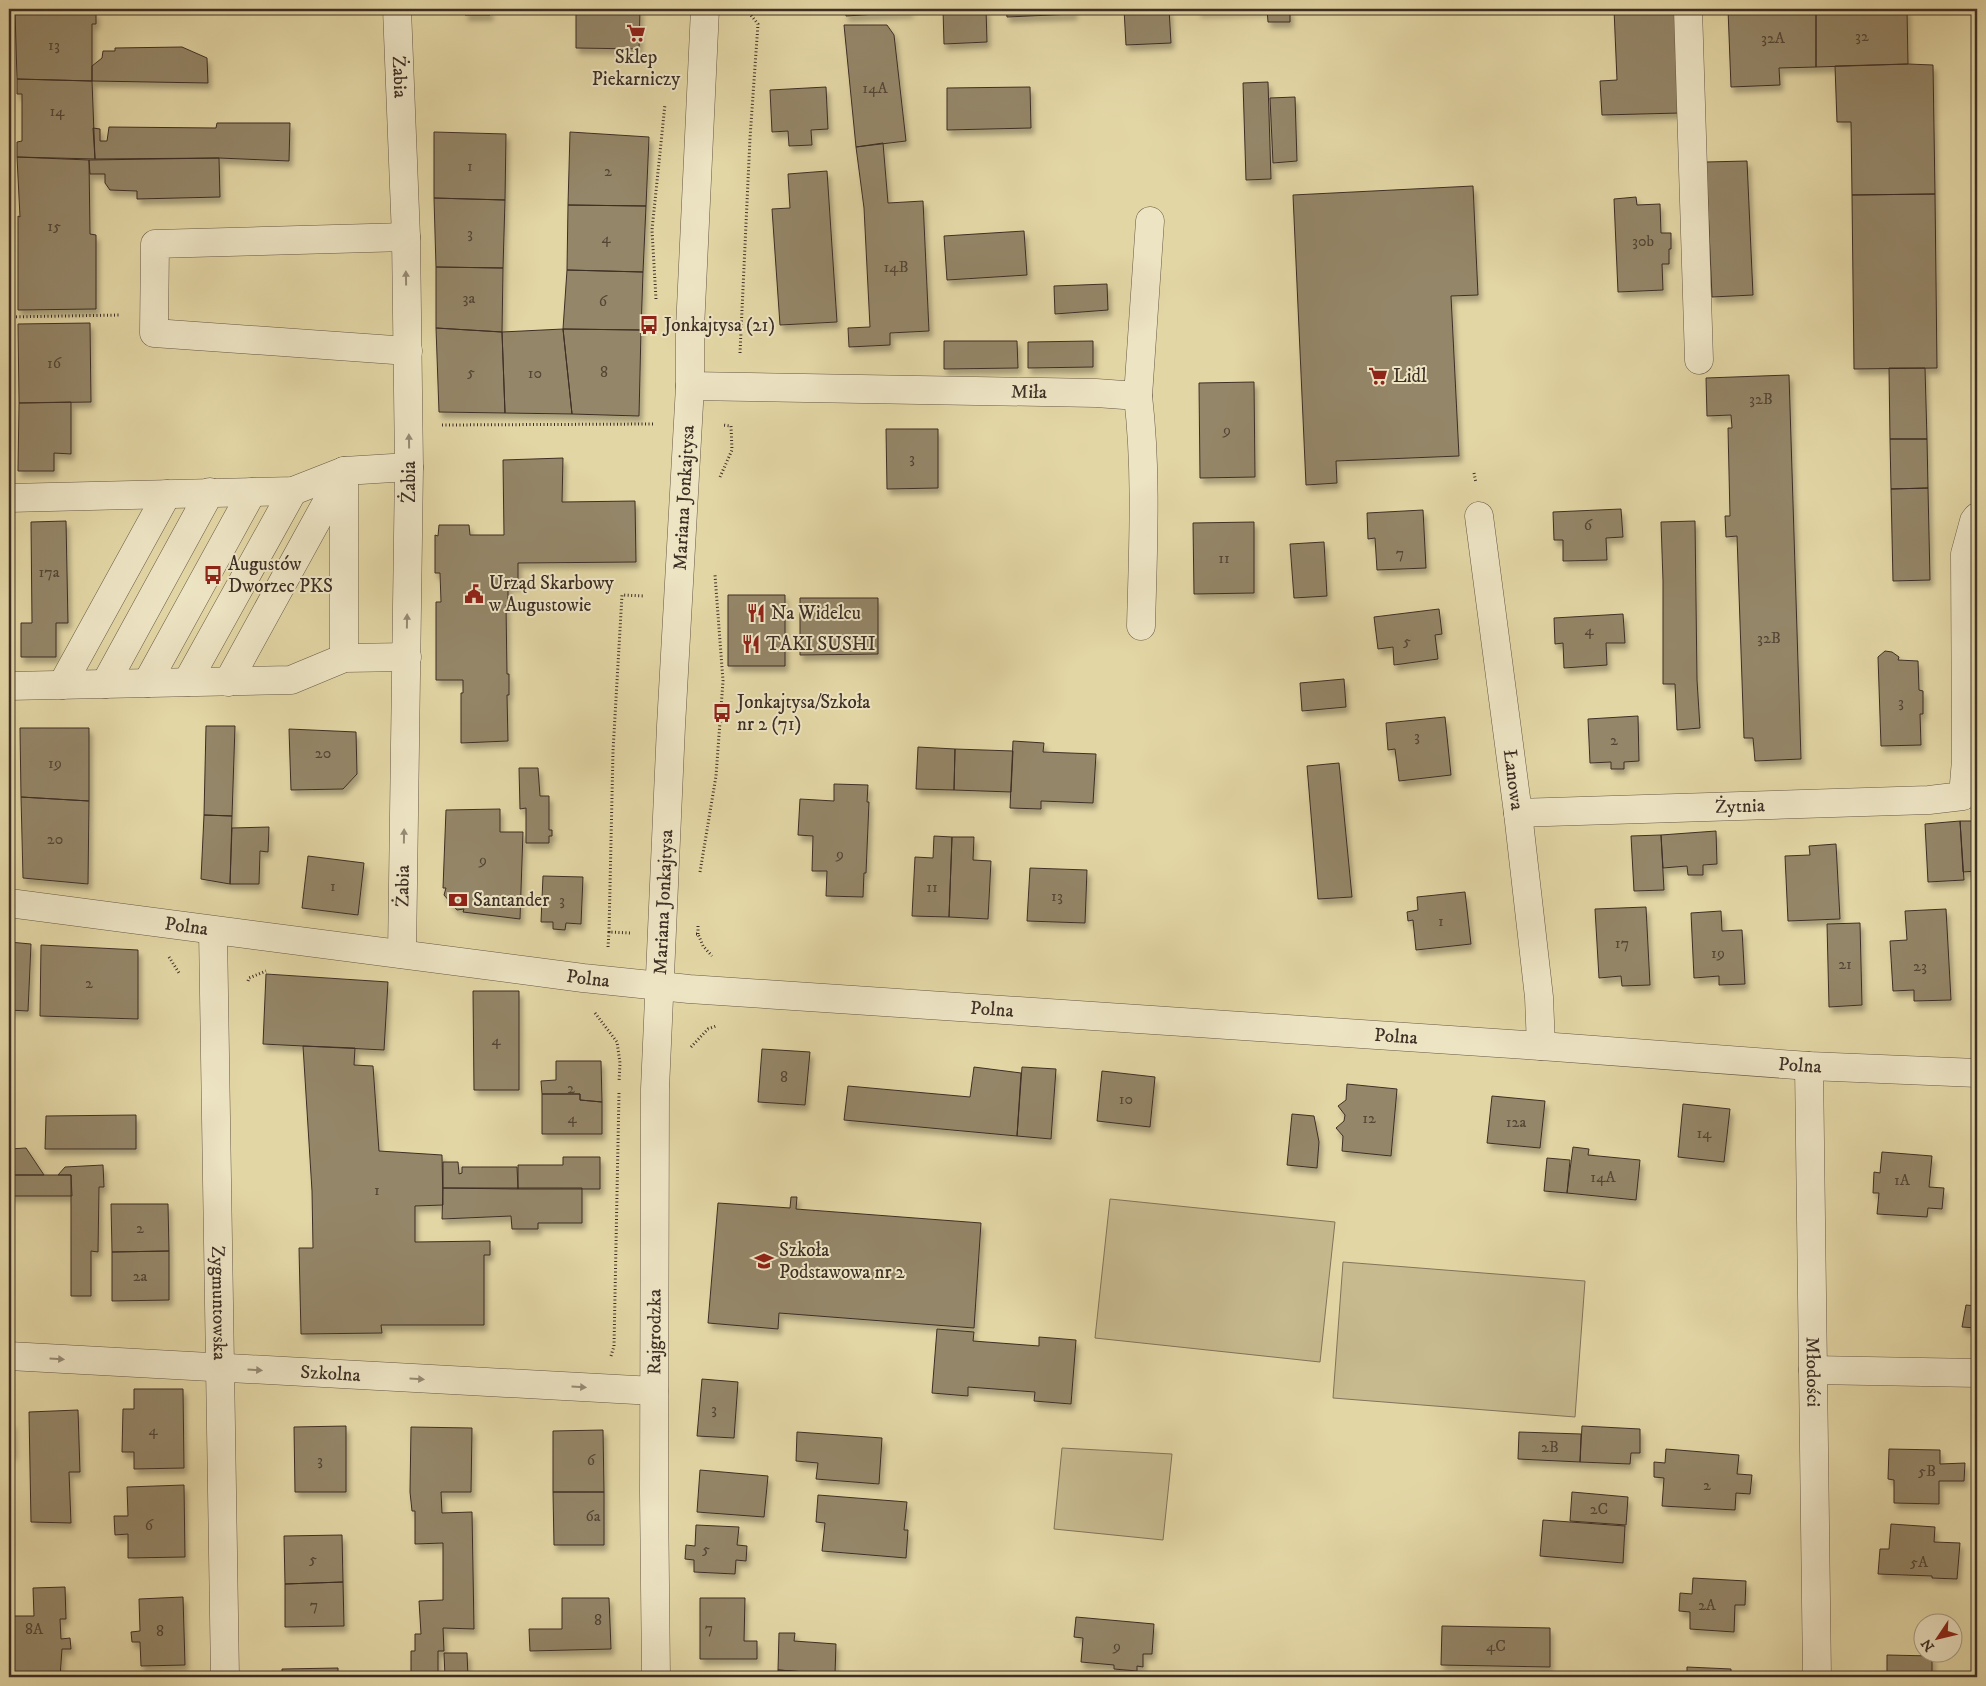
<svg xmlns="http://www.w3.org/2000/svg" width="1986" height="1686" font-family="'IM FELL DW Pica',serif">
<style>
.green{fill:#c7ba8f;stroke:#82745a}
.building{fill:#948668;stroke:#3e2f25;filter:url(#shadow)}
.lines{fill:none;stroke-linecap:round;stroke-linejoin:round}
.minor-casing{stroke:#675945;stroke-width:29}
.path{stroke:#3e2f25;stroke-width:3;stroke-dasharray:1 2.5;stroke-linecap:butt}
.minor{stroke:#ede4c4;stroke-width:28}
.oneway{fill:#968a74}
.labels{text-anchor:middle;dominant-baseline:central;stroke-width:4;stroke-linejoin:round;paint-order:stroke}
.number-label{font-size:16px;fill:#544536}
.poi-label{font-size:19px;fill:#3e2f25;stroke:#ede4c4;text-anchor:start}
.street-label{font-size:19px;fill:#3e2f25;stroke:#ede4c4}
</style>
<defs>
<filter id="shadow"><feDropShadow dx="3" dy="5.5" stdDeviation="2.5" flood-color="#0004"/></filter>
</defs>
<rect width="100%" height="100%" fill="#e3d6a5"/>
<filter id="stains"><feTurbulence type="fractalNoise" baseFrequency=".004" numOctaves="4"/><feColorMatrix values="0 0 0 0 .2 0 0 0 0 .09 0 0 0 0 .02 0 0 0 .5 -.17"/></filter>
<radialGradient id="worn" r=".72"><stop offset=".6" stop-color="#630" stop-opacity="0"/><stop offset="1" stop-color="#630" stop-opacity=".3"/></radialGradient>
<path class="green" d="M1110,1199L1335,1222L1320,1362L1095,1338Z
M1343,1262L1585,1281L1575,1417L1333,1398Z
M1062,1448L1172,1454L1163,1540L1054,1529Z"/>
<path class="building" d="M466,9H490V15H465Z
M576,9H640L639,49L576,48Z
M845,9H910V12L846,16Z
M943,9H986L987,42L944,44Z
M1006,9H1074V14L1007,17Z
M1124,9H1169L1171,43L1126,45Z
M1198,9H1267V10L1198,12Z
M1267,9H1290V22H1268Z
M1614,9H1676L1680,113L1602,115L1600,81L1617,80Z
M1728,9H1816V67L1779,68L1780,85L1731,87Z
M1816,9H1907L1908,64L1816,67Z
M15,11L96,12V24H92V81L17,79Z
M844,25H887L894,35L906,141L856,147Z
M182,47L207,58L208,83L92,81V66L102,58L103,51H115V48Z
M1908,64L1933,65L1935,194L1852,195L1851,122H1837L1835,66Z
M17,79L92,81L95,159L17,157V142L22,141V94H17Z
M1268,82L1271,179L1246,180L1243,83Z
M826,87L828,129L811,130L812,145L789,146L788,131L772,132L770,90Z
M1030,87L1031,128L947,130V88Z
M1295,97L1297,161L1273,163L1270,98Z
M217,123H290L289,161L219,158L95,159L93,128L100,129V141H107L109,127L216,128Z
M434,132L506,134L505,200L434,198Z
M570,132L649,137L646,206L568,205Z
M883,143L888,203L923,201L929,331L890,333V345L849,347L848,328L870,327L864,208L856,147Z
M17,157L89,160L90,234L96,235V309L18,310V216L20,217Z
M219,158L220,197L137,199V191L110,190L105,183V174H90L89,160Z
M1747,161L1753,295L1712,297L1706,162Z
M827,171L837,322L780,325L772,209L790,208L788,174Z
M1473,186L1478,295L1451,296L1459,456L1336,461L1337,483L1306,485L1293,195Z
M1935,194L1937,368L1854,369L1852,195Z
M1636,197L1637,205L1660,204L1661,233H1671V249H1669V264H1662L1663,290L1618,292L1614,199Z
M434,198L505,200L503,268L436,267Z
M568,205L646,206L643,272L567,270Z
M1024,231L1027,275L947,280L944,236Z
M436,267L503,268L502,332L436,328Z
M567,270L643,272L641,330L563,329Z
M1107,284L1108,310L1055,314L1054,286Z
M90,323L91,402L19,403L18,324Z
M436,328L502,332L505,413L439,412Z
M563,329L572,414L505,413L502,332Z
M563,329L641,330L639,416L572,414Z
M944,341H1017L1018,368L944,369Z
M1093,341V367L1028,368V342Z
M1889,368H1925L1927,439H1890Z
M1789,375L1801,759L1755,761L1753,738H1744L1737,536L1726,537L1725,516H1730L1728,428H1732L1731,415L1707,416L1706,378Z
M1254,382L1255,477L1200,478L1199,383Z
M71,402V454L54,453V471H18L19,403Z
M886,429H938V488L887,489Z
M1890,439H1927L1928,488L1891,489Z
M563,458L562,502L635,501L636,562L518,563V585H508V604L506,605L507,674H509V695H507L508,741L461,743V693H463V680H436V602H441L440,573H435V535L438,536L439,525H469L470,535H504L503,460Z
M1928,488L1930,580L1893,581L1891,489Z
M1621,509L1623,537L1606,538L1607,560L1563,561V540H1554L1553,512Z
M1423,510L1426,568L1377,570L1375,538L1368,539L1367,513Z
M66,521L68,623H56V657H21V623H32L31,522Z
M1695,521L1697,680L1700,728L1677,730L1675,684H1663V581L1661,522Z
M1254,522V593L1194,594L1193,523Z
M1324,542L1327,596L1294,598L1290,544Z
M728,595H785V666H728Z
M800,598H878V654L800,655Z
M1439,609L1442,634L1435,635L1438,659L1394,665L1393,647L1378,649L1374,617Z
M1623,614L1625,643H1606L1607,665L1564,668L1563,643L1555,644L1554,618Z
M1885,651L1892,652L1899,657L1898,660L1918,661L1919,690L1923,691V714H1920L1921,745L1881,746L1878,657Z
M1344,679L1346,707L1302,711L1300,683Z
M1638,716L1639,761L1624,762V769H1611V762L1590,763L1588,719Z
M1445,717L1451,775L1399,781L1395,749L1388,750L1386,723Z
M206,726H235L232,816L204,815Z
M20,728H89V801L21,797Z
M289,729L356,732L357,774L343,789L291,790Z
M1013,741L1044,743L1043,752L1096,754L1093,803L1041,801V809L1010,808Z
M918,747L955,749L954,790L916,789Z
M955,749L1013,751L1011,792L954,790Z
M1339,763L1352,897L1318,899L1307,766Z
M519,768H538L540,796H549V830H552V836H549V843H526V808L520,809Z
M834,784L868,785L867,802H869L866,873H864L863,897L826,896L827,871H812L813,836L798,835L800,799L834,801Z
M21,797L89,801L88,884L23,878Z
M500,809V832H523L520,919L463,912L464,909L457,910L444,895L446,888H443L446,810Z
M204,815L232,816L230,884L201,879Z
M1960,821H1977V871L1963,872Z
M1960,821L1964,880L1928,882L1925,824Z
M269,827L268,852L260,851L259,884H230L232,828Z
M1716,831L1717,864L1703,865V875H1688L1687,866L1663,868L1661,835Z
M1661,835L1664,890L1634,891L1631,836Z
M934,836L952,837L949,917L912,916L915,857L933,858Z
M952,837H974L973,860L991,861L988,919L949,917Z
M1836,844L1840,919L1788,921L1785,856L1810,855L1809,846Z
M308,856L364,863L358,915L302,908Z
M1030,868L1087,870L1085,923L1027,921Z
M543,876L583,877L581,924L566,923L565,930L553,929V922H541Z
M1465,892L1471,944L1416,950L1413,920L1408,921L1407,912L1418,910L1417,897Z
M1646,907L1650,985L1622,986L1621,976L1599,978L1595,909Z
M1946,909L1951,1000L1914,1001V990L1893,991L1890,941L1907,940L1905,911Z
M1721,911L1722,931L1742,930L1745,984L1719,985V976L1694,978L1691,913Z
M1860,923L1862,1005L1829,1007L1827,924Z
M9,942L31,944L28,1011L9,1010Z
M41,945L138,950V1019L40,1016Z
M266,974L388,982L384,1050L263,1044Z
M473,991H519V1090H474Z
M303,1046L355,1048L354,1065L373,1066L379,1151L442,1155L443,1205L415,1206V1242L490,1241V1255H484V1325H381L382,1333L301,1334L299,1248H313L312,1191Z
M762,1049L810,1052L805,1105L758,1102Z
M556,1061H601L602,1102L580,1100V1094H542L541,1081L556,1080Z
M974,1067L1021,1073L1017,1136L844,1120L848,1086L970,1097Z
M1022,1067L1056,1069L1051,1139L1017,1136Z
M1102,1071L1155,1077L1150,1127L1097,1121Z
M1347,1084L1397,1089L1391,1156L1342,1151L1343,1136L1336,1128L1344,1121L1345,1115L1338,1106L1346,1100Z
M542,1094H580V1100L602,1102V1134H542Z
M1492,1096L1545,1101L1540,1148L1487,1143Z
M1683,1104L1730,1109L1724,1162L1678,1157Z
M1292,1114L1314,1116L1319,1142L1317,1168L1287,1165Z
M136,1115V1149H45L46,1116Z
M1573,1147L1589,1149L1588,1155L1640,1160L1636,1200L1567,1193Z
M26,1148L44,1175H9V1149Z
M1882,1152L1932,1156L1929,1187L1944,1188L1942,1209L1928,1208L1927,1217L1877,1214L1879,1193H1873L1874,1172L1880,1173Z
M563,1157H600V1189H518V1165H563Z
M1547,1158L1570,1160L1567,1193L1544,1191Z
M443,1162H458L459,1174L462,1173V1167H517L518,1189L443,1188Z
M103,1165L104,1187H99L98,1252L91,1251V1296H71V1175H58L65,1167Z
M9,1175H71L72,1196H9Z
M443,1188H582V1223H538V1229H512L511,1216L442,1219Z
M791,1197H797L796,1209L981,1223L974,1328L779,1313L778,1329L708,1323L718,1203L790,1208Z
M111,1204H168L169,1251L112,1252Z
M169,1251V1300L112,1301V1252Z
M1966,1305L1977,1306V1328L1962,1327Z
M937,1329L974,1332L973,1341L1039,1346V1337L1076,1340L1071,1404L1034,1401L1035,1392L968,1387V1396L932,1393Z
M702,1379L738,1382L734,1438L697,1436Z
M134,1389H183L184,1468L134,1469V1452H122L123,1409H134Z
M78,1410L80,1472H69L71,1523L31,1522L29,1412Z
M12,1422L13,1454H9V1423Z
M346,1426V1492H295L294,1427Z
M1582,1426L1640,1429V1453H1631L1630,1464L1580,1462Z
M411,1427L472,1428L471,1492H441L442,1513L472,1512L474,1629L443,1628L444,1651H438V1677H411V1651H415V1634H421L419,1601L443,1600V1543L415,1544V1511H412L410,1492Z
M603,1430L604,1492H553V1431Z
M797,1432L882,1438L879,1484L816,1479L818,1463L796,1461Z
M1519,1432L1581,1434L1580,1462L1518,1459Z
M1666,1449L1739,1455L1737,1474L1752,1475L1750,1494L1736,1493L1735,1510L1662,1506L1664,1478L1654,1477V1462L1665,1463Z
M1889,1449L1940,1450V1464L1965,1463L1964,1481H1939V1504L1894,1503V1480L1888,1479Z
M700,1470L768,1476L764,1517L697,1512Z
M184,1485L185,1557L128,1558V1534L115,1535L114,1516H128L127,1487Z
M553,1492H604V1545H554Z
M1572,1492L1628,1497L1626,1525L1570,1521Z
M818,1495L907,1502L904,1530H908L906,1558L822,1551L825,1523L816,1522Z
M1543,1520L1625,1526L1623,1563L1540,1556Z
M1891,1524L1935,1527L1934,1542L1960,1543L1957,1579L1932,1578V1576L1878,1574L1880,1549H1889Z
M696,1525L739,1527L737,1545L747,1546L746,1561L736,1560L735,1574L694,1572V1560L685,1559L686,1545L695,1546Z
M342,1535L343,1582L285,1584L284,1536Z
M1693,1578L1746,1581L1745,1605H1735L1734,1632L1690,1629V1612L1679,1611L1680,1593L1692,1594Z
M343,1582L344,1626L285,1627V1584Z
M65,1587L66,1619H60L61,1639L70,1638L71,1649H62L60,1677H9V1616H34L33,1588Z
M183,1597L185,1665L141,1666L140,1642H132L131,1632L140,1631L139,1599Z
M562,1598H609L611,1649L530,1651L529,1629H562Z
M700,1598H745L744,1641H757V1659H700Z
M1076,1617L1154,1624L1152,1654H1143V1667L1137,1666V1671L1114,1669V1665L1081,1662L1083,1638L1074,1637Z
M1442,1626L1550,1628V1667L1441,1665Z
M779,1633H795L794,1641L836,1644L835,1674L778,1670Z
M444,1653H467L468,1677H445Z
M1887,1655L1932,1656V1677H1887Z
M1687,1667L1731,1669V1677H1687Z
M338,1668V1677H282V1669Z
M778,1670L835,1674L834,1677H777Z
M601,1673V1677H562V1674Z"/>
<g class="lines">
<g class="minor-casing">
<g id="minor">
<path id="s1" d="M397,9L406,237L409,467L402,954"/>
<path d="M1688,9L1699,360"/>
<path d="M406,237L155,244L154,333L408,351"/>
<path id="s2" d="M690,386L1096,393L1138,396C1147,472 1143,549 1141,626"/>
<path d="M1138,396L1150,221"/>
<path d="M9,498L293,491L344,471L409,467"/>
<path id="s3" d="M1479,516L1518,813L1539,997L1541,1046"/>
<path d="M344,658V475"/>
<path d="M187,682L293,491"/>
<path d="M228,682L344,471"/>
<path d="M147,683L252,492"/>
<path d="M105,684L210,492"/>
<path d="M62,685L167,494"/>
<path d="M9,686L291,680L344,658L407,657"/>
<path id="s4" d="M1518,813L1929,800L1963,796L1966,760L1965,554L1974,521L1977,517"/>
<path id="s5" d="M9,903L583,978L689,989L1541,1046L1809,1066L1977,1073"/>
<path id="s6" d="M213,931L225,1677"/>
<path id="s7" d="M1809,1066L1817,1677"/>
<path id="s8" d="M9,1356L654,1391"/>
<path d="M1813,1370L1977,1373"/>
<path id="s9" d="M656,1677L654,1493L655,1089L671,726L690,386V329L705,9"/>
</g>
</g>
<path class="path" d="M656,299L652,230L665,104
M9,317L121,315
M740,353L750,138L758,24L746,9
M442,425L655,424
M1474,473L1476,483
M720,477L732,450L731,426L722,425
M700,872L716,776L723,681L715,575
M609,932L613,751L622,595L645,596
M696,934H698L703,946L712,956
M698,934V926
M608,947L609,932L630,933
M169,957L179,973
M248,981L249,978L266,971
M595,1013L617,1042L620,1063L619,1082
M691,1047L708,1029L716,1026
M611,1356L614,1346L619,1093"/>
<use href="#minor" class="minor"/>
</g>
<defs><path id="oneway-solid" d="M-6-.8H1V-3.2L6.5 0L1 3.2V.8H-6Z" transform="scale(1.25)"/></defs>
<g class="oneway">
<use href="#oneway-solid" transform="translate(406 278) rotate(-91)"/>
<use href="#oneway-solid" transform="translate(409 441) rotate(-91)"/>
<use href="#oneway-solid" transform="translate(407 621) rotate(-89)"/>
<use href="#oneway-solid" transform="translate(404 836) rotate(-89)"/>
<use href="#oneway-solid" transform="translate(57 1359) rotate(3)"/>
<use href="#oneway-solid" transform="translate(255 1370) rotate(3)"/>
<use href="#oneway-solid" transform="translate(417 1379) rotate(3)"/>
<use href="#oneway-solid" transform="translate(579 1387) rotate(3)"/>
</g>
<defs>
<g id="supermarket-bare" transform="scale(1.5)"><path d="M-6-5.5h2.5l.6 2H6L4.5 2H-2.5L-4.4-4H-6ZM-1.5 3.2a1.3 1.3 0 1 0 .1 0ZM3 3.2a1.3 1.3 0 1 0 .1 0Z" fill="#8f2418" stroke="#ede4c4" stroke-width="2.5" paint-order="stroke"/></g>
<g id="bus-bare" transform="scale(1.5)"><path d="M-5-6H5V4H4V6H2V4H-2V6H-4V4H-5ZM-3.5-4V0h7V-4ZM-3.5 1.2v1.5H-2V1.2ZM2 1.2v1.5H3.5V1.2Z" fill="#8f2418" stroke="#ede4c4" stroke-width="2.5" paint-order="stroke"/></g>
<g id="civic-bare" transform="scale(1.5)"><path d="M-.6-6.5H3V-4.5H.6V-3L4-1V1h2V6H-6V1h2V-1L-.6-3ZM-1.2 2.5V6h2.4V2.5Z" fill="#8f2418" stroke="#ede4c4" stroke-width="2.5" paint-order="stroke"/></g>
<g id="restaurant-bare" transform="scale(1.5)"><path d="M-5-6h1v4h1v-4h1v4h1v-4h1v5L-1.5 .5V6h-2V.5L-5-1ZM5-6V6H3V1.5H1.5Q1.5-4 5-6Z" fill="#8f2418" stroke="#ede4c4" stroke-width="2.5" paint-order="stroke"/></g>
<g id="bank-bare" transform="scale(1.5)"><path d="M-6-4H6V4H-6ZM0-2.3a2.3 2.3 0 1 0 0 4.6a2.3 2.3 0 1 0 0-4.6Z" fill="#8f2418" stroke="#ede4c4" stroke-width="2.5" paint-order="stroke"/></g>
<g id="school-bare" transform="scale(1.5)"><path d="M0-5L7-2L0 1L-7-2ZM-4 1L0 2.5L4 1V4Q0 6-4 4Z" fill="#8f2418" stroke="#ede4c4" stroke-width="2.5" paint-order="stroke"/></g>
</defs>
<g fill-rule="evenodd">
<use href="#supermarket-bare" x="636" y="33"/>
<use href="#bus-bare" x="649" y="325"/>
<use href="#supermarket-bare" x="1378" y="376"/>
<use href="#bus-bare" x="213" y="575"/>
<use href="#civic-bare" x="474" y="594"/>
<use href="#restaurant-bare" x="756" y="613"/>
<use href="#restaurant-bare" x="751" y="644"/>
<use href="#bus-bare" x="722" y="713"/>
<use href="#bank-bare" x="458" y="900"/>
<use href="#school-bare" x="764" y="1261"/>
</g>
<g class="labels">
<g class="number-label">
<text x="1862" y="36">32</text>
<text x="1773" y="38">32A</text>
<text x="54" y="45">13</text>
<text x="875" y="88">14A</text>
<text x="57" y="111">14</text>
<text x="470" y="166">1</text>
<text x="608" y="171">2</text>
<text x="54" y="226">15</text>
<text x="470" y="233">3</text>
<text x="606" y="238">4</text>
<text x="1643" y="241">30b</text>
<text x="896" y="267">14B</text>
<text x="469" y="298">3a</text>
<text x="603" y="301">6</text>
<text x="54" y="363">16</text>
<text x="471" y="372">5</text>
<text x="604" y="372">8</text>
<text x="535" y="373">10</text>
<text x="1761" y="399">32B</text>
<text x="1227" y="430">9</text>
<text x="912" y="458">3</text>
<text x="1588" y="525">6</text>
<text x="1400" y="553">7</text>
<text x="1224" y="558">11</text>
<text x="49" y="572">17a</text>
<text x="1589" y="630">4</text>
<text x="1769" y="638">32B</text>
<text x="1407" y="641">5</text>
<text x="1901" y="702">3</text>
<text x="1417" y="736">3</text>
<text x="1614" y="740">2</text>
<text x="323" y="753">20</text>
<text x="55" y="763">19</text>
<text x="55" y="839">20</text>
<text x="840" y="854">9</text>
<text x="483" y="860">9</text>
<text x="333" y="886">1</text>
<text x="932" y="887">11</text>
<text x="1057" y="896">13</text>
<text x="562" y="900">3</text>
<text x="1441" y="921">1</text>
<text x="1622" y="943">17</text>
<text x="1718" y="953">19</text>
<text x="1845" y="964">21</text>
<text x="1920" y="966">23</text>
<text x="89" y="983">2</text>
<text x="496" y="1040">4</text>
<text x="784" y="1077">8</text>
<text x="571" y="1088">2</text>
<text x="1126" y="1099">10</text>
<text x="572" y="1118">4</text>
<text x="1369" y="1118">12</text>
<text x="1516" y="1122">12a</text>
<text x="1704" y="1133">14</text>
<text x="1603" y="1177">14A</text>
<text x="1902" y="1180">1A</text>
<text x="377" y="1190">1</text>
<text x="140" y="1228">2</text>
<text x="140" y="1276">2a</text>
<text x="714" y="1409">3</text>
<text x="153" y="1430">4</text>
<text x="1550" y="1447">2B</text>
<text x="320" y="1460">3</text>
<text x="591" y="1460">6</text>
<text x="1927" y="1471">5B</text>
<text x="1707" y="1485">2</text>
<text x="1599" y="1509">2C</text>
<text x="593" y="1516">6a</text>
<text x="149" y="1525">6</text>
<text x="706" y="1549">5</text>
<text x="313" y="1559">5</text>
<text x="1919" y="1562">5A</text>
<text x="314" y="1605">7</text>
<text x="1707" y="1605">2A</text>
<text x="598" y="1620">8</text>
<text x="709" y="1628">7</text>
<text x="34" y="1629">8A</text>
<text x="160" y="1631">8</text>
<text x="1117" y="1646">9</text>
<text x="1496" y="1646">4C</text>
</g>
<g class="poi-label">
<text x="636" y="57" text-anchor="middle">Sklep<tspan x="636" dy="22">Piekarniczy</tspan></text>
<text x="664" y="325">Jonkajtysa (21)</text>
<text x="1393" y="376">Lidl</text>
<text x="228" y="564">Augustów<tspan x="228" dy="22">Dworzec PKS</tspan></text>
<text x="489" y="583">Urząd Skarbowy<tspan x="489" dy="22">w Augustowie</tspan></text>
<text x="771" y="613">Na Widelcu</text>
<text x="766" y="644">TAKI SUSHI</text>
<text x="737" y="702">Jonkajtysa/Szkoła<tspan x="737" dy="22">nr 2 (71)</tspan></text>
<text x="473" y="900">Santander</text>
<text x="779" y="1250">Szkoła<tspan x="779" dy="22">Podstawowa nr 2</tspan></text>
</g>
<g class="street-label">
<text stroke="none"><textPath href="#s1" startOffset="68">Żabia</textPath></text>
<text stroke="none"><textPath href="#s2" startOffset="339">Miła</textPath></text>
<text transform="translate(409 482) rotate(-90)">Żabia</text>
<text stroke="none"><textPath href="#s9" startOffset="1180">Mariana Jonkajtysa</textPath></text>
<text stroke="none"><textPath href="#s3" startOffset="266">Łanowa</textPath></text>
<text stroke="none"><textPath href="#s4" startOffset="222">Żytnia</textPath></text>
<text transform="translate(403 886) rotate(-89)">Żabia</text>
<text stroke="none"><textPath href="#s9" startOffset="775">Mariana Jonkajtysa</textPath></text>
<text stroke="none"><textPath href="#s5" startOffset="179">Polna</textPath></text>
<text stroke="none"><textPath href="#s5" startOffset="584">Polna</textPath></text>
<text stroke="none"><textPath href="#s5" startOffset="989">Polna</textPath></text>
<text stroke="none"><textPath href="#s5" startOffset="1394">Polna</textPath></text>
<text stroke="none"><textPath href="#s5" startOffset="1799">Polna</textPath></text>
<text stroke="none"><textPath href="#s6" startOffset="372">Zygmuntowska</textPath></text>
<text stroke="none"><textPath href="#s9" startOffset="345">Rajgrodzka</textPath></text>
<text stroke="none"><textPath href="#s7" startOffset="306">Młodości</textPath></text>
<text stroke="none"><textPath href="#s8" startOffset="322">Szkolna</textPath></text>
</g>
</g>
<rect width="1986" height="1686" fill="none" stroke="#e3d6a5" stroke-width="30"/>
<rect x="10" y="10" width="1966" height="1666" fill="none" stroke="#3e2f25" stroke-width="2.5"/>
<rect x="15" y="15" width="1956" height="1656" fill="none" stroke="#3e2f25"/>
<g transform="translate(1938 1638) rotate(235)"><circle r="24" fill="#ede4c4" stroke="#a79c84"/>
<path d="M0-4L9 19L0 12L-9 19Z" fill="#8f2418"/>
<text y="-8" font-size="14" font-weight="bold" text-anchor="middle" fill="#3e2f25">N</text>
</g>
<rect width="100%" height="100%" filter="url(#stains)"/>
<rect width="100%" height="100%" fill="url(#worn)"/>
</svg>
